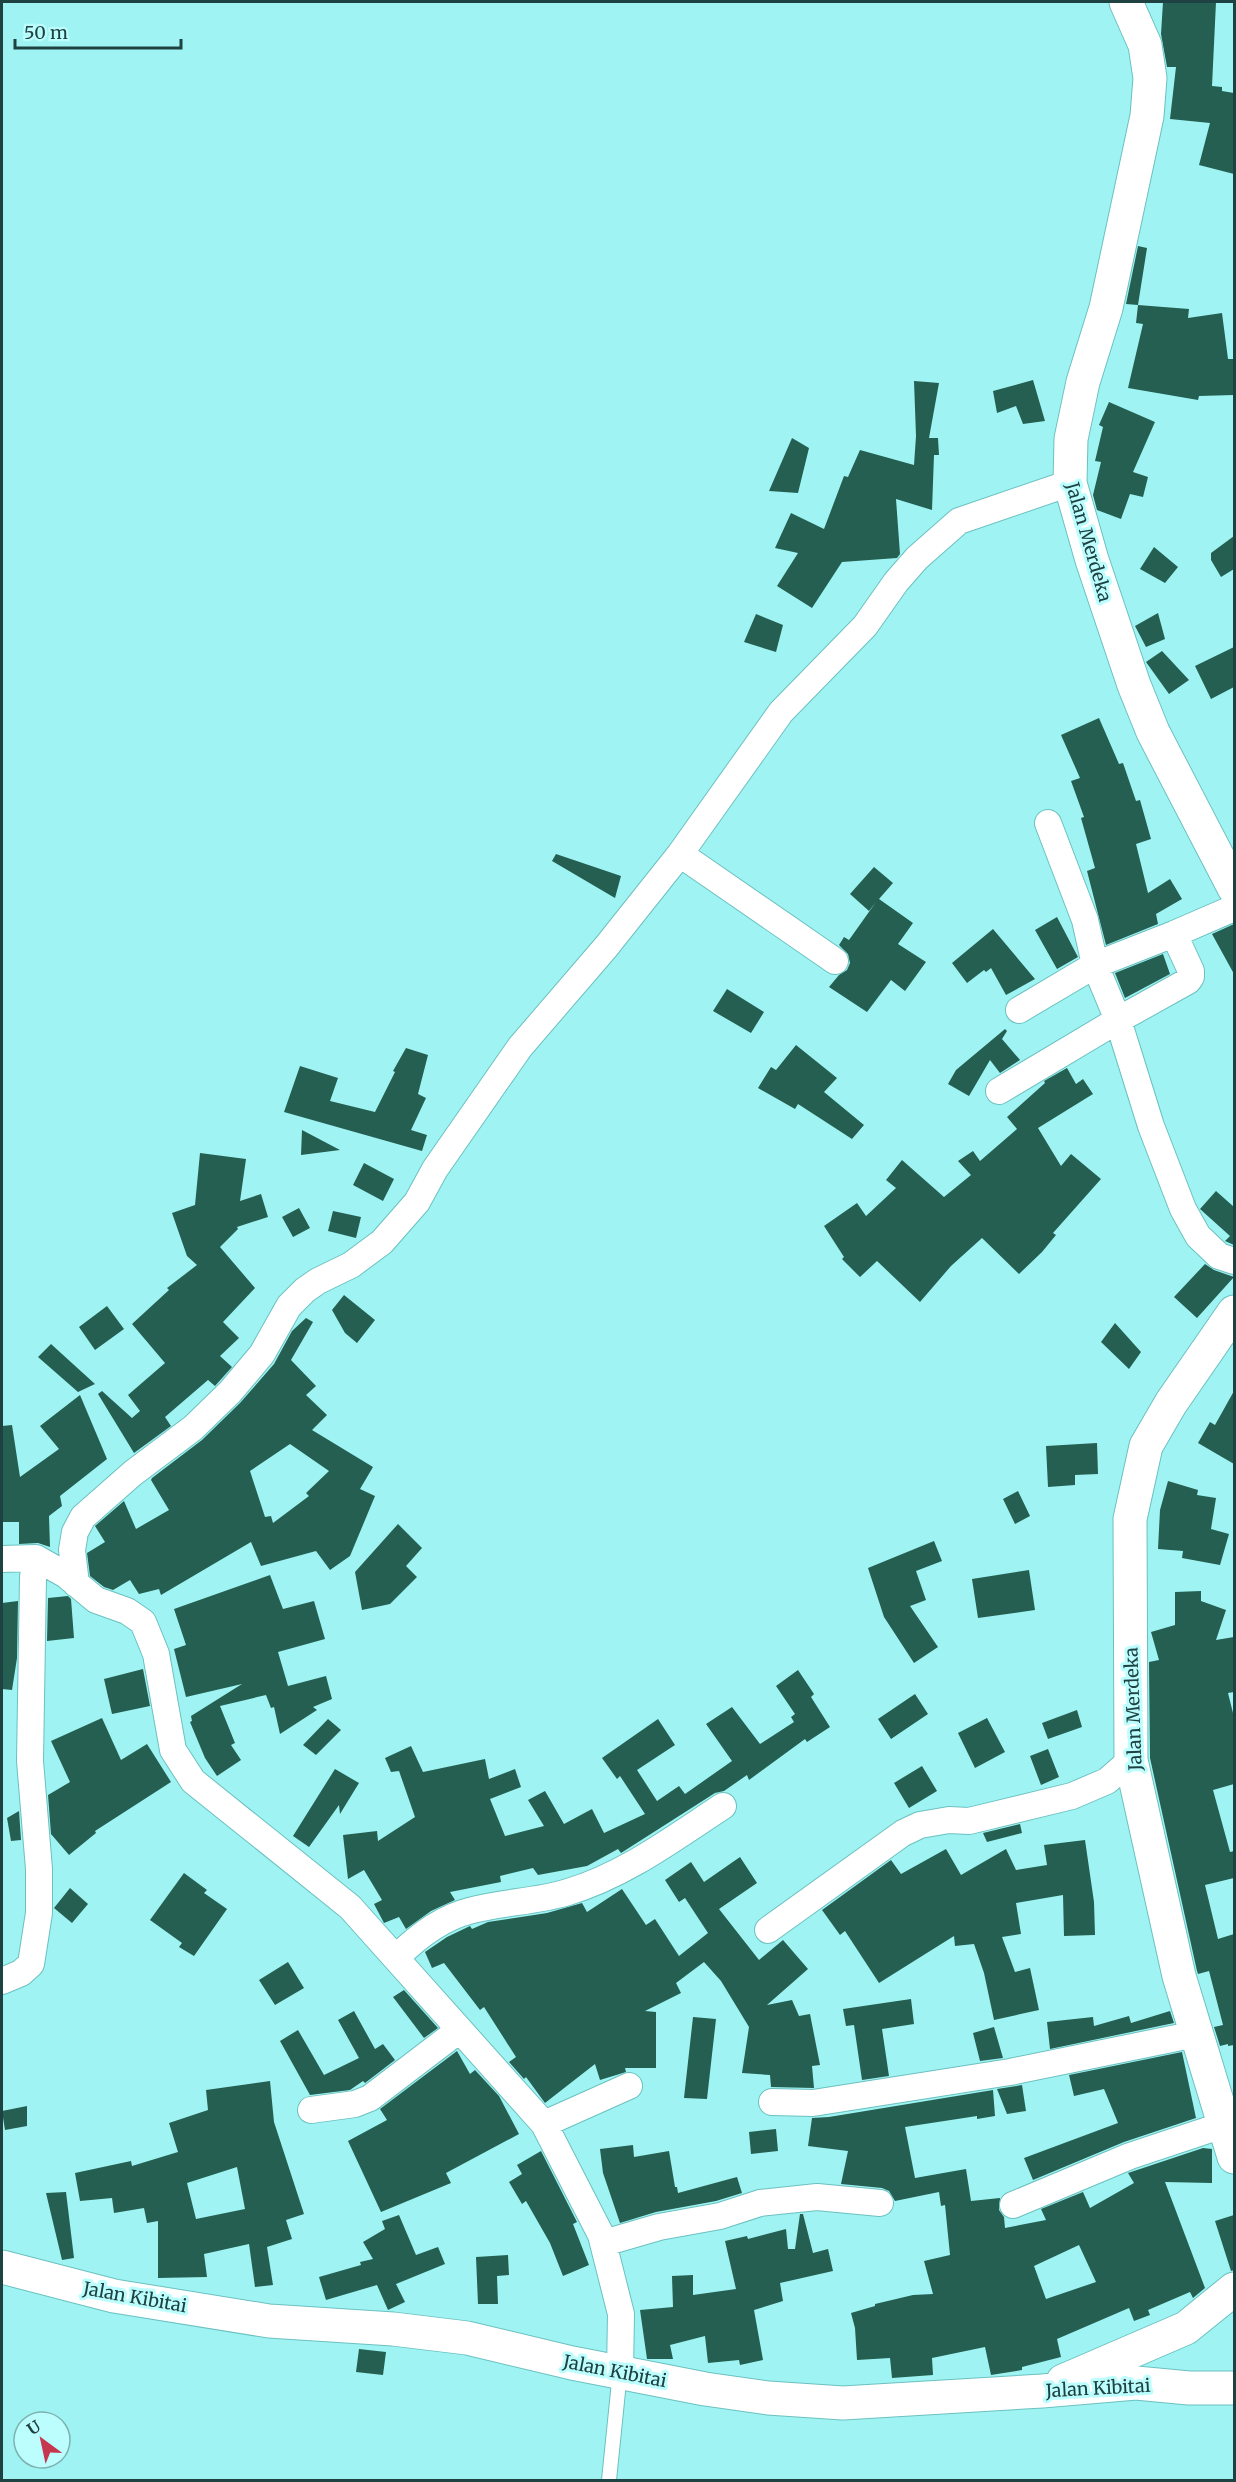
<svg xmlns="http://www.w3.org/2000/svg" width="1236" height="2482" font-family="Merriweather,serif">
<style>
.building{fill:#245f51;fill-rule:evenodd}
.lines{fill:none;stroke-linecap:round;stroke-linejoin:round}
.lane-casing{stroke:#6cc0c0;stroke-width:16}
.street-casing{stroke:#6cc0c0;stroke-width:28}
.secondary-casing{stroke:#6cc0c0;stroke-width:35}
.lane{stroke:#fff;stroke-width:14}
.street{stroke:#fff;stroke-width:26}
.secondary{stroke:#fff;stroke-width:33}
.labels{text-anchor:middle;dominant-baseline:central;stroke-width:6;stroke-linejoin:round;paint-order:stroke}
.street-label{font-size:18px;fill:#1e4142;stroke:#bcfefd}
</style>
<rect width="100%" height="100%" fill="#9ff4f3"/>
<path class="building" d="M1163,2H1216L1212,86L1222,87V91L1234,93V174L1199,165L1210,123L1170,119L1176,67H1167L1161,34Z
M1138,246L1147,248L1138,305L1126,304Z
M1138,305L1189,309L1188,318L1222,313L1228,359H1234V395L1199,396L1198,400L1128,388L1143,324L1136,323Z
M1033,380L1045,421L1023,424L1016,406L997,413L993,391Z
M914,381L939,383L929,438H938L939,455H934L932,510L896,499L900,554L897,558L842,562L812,608L777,586L798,553L775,548L791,513L824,529L844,476L848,477L860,450L914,465L916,436Z
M1109,402L1155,422L1133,472L1148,477L1143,497L1130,494L1121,519L1097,510L1093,495L1101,462L1095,461L1103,427L1099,425Z
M792,438L809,448L798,493L769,491Z
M1234,536V569L1221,577L1211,560V553Z
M1154,547L1178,567L1165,583L1140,569Z
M1158,613L1165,639L1146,647L1135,626Z
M756,614L783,625L776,652L744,642Z
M1234,647V687L1211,699L1195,666Z
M1162,651L1189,680L1169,694L1146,662Z
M1099,718L1119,764L1123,763L1136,801L1140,800L1151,839L1136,844L1148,893L1170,879L1182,899L1156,914L1158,924L1106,945L1087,871L1095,868L1081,818L1084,817L1071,781L1080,778L1061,735Z
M556,854L621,876L615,898L552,861Z
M874,867L893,883L879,899L913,923L898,944L926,962L905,991L891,980L867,1012L829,987L839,975L847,970L850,963L848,954L839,945L844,937L849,940L876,902L869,911L850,894Z
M1057,917L1078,957L1057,969L1035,930Z
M1234,924V974L1212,934Z
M993,929L1035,979L1006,995L991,968L986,972L984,970L967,983L952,963Z
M1163,954L1170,974L1125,998L1115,973Z
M727,989L764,1012L751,1033L713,1011Z
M1005,1029L1007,1031L1002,1039L1020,1060L1000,1073L990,1060L969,1096L948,1084L956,1070Z
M796,1045L837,1078L824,1092L864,1125L852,1139L798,1104L795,1109L758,1088L771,1067L776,1070Z
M406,1048L428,1055L418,1094L426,1098L411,1130L427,1135L422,1151L284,1112L300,1066L338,1078L330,1101L375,1112L395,1072L393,1071Z
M1067,1068L1076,1084L1083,1079L1093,1094L1038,1128L1061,1166L1071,1154L1101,1179L1053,1233L1056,1235L1042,1252L1019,1274L982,1238L951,1266L920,1302L877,1261L860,1277L842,1259L844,1257L824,1226L857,1203L866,1216L896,1188L886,1180L902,1160L944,1197L971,1175L958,1161L973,1151L980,1161L1017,1129L1007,1117L1045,1083L1044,1081Z
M302,1130L340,1150L301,1155Z
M200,1153L246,1159L240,1201L261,1194L268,1217L237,1227L238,1229L220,1247L255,1288L223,1322L239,1338L220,1356L232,1367L215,1386L208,1380L165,1417L171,1426L134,1453L98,1394L102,1391L132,1418L140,1411L128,1395L165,1363L132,1324L169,1290L167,1288L197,1265L187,1256L172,1213L195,1205Z
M364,1163L394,1179L383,1201L353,1185Z
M1216,1191L1234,1207V1245L1225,1241L1230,1236L1200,1209Z
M299,1208L310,1228L293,1237L282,1217Z
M333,1211L361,1217L356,1238L328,1231Z
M1205,1264L1214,1270L1234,1277L1197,1318L1174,1297Z
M344,1295L375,1320L357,1343L345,1333L332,1310Z
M107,1306L124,1329L95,1350L79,1327Z
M306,1318L313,1322L291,1360L316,1386L306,1395L327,1415L312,1430L373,1467L360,1489L375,1496L350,1556L330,1570L316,1551L261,1566L251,1542L161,1595L159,1589L139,1594L130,1580L113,1590L104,1587L90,1576L87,1553L105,1542L95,1526L124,1501L136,1529L169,1510L151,1480L152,1478L202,1440L240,1403L274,1364L292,1331ZM290,1444L329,1471L306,1493L309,1496L273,1523L271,1516L265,1517L250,1471Z
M1115,1323L1141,1352L1129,1369L1101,1342Z
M51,1344L95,1384L78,1392L38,1357Z
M1234,1391V1464L1198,1443L1210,1422L1215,1425Z
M80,1395L107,1459L60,1496L62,1506L49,1516L50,1547L38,1543L19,1544V1522H2V1426L12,1425L20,1477L59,1449L40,1426Z
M1097,1443L1098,1474L1075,1475V1485L1048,1487L1046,1446Z
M1168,1481L1198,1490L1197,1495L1216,1498L1211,1529L1229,1534L1220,1565L1182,1558L1183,1551L1158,1549L1160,1510Z
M1018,1491L1030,1516L1015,1524L1003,1499Z
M398,1524L422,1548L406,1566L417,1577L390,1604L362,1610L355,1572Z
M934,1541L942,1561L916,1571L926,1600L910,1606L938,1647L914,1663L884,1617L868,1568Z
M1029,1570L1035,1610L978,1618L972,1579Z
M270,1575L283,1609L314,1601L325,1639L278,1652L288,1686L326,1676L332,1699L313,1707L317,1710L280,1734L274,1707L271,1708L266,1695L220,1706L235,1743L231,1745L241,1760L217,1776L205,1758L190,1722L192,1721L191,1716L242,1684L186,1697L174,1649L186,1645L174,1609Z
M1201,1591V1601L1226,1610L1216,1640L1234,1637V1692L1228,1693L1234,1717V1784L1213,1790L1230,1852L1234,1851V1878L1205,1885L1218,1939L1234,1934V2045L1228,2046V2044L1220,2046L1214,2027L1223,2025L1209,1971L1198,1974L1197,1971L1150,1758L1149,1662L1159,1660L1151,1632L1175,1625V1592Z
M68,1596L71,1599L74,1638L47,1641L48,1598Z
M18,1601L17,1658L12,1690L2,1689V1603Z
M143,1669L150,1706L112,1714L104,1679Z
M798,1670L814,1694L811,1697L830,1727L807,1742L805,1739L749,1780L747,1775L724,1791L715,1793L621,1853L618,1849L587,1866L538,1875L533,1868L500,1876L501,1882L450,1892L455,1900L431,1911L406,1929L399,1917L384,1923L374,1904L382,1900L364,1870L348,1879L343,1835L377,1831L378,1841L415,1817L399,1771L391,1772L385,1758L411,1746L423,1772L485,1759L489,1779L515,1769L521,1787L490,1799L505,1836L544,1826L528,1800L545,1791L564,1824L592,1809L604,1833L645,1814L620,1776L617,1779L602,1758L658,1719L675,1745L637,1770L657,1801L679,1786L685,1794L732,1761L706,1724L732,1707L760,1744L794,1722L791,1717L795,1714L776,1686Z
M915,1694L928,1714L891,1739L878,1719Z
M1077,1710L1082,1727L1048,1739L1042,1723Z
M102,1718L121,1760L147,1744L171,1782L95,1831L96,1833L69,1855L51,1834L48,1795L70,1782L51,1741Z
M987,1718L1005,1752L975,1768L958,1733Z
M328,1719L341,1730L316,1755L303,1745Z
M1048,1749L1059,1777L1041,1785L1030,1756Z
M922,1766L937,1791L909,1808L894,1783Z
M335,1769L359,1783L340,1814L339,1805L309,1847L293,1836Z
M19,1811L21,1840L11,1841L7,1818Z
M1020,1824L1022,1833L987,1842L983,1833Z
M1085,1840L1094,1902L1095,1935L1064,1936L1063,1895L1016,1903L1021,1934L1002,1937L1015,1972L1030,1968L1039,2010L994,2020L984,1973L974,1944L955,1946L954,1936L879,1983L845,1931L840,1935L822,1910L891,1860L901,1874L946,1849L961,1875L1006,1849L1016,1870L1047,1865L1044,1845Z
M740,1857L757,1883L719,1909L759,1960L783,1940L808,1969L767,2005L792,2000L799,2016L810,2014L820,2065L812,2066L814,2088L771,2087L770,2075L742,2073L749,2027L721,1981L704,1962L676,1983L681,1993L645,2011L656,2012V2068H625L626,2072L600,2080L595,2064L545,2103L526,2077L524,2079L509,2062L516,2057L484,2007L480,2010L444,1963L432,1968L425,1952L447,1937L470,1926L472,1929L488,1922L547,1913L582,1903L587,1912L622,1889L646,1925L655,1919L679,1956L708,1933L685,1898L679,1902L665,1880L691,1862L704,1882Z
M184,1873L207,1890L204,1893L227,1909L194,1956L179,1947L182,1943L150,1920Z
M70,1888L88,1904L72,1923L54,1908Z
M288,1962L304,1988L275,2005L259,1980Z
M404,1990L438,2028L424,2038L393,1997Z
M911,1999L914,2024L882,2029L889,2076L862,2080L854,2025L846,2026L843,2009Z
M354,2011L375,2049L383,2044L395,2060L365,2083L363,2081L350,2090L310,2095L280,2041L298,2030L324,2075L359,2058L338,2020Z
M1170,2011L1174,2023L1050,2049L1047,2022L1093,2017L1094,2026L1129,2016L1131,2023Z
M693,2017L716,2019L707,2099L684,2098Z
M994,2027L1003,2058L980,2061L973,2033Z
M457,2051L470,2074L475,2070L499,2096L519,2134L446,2173L451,2183L381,2212L348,2141L387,2120L380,2109Z
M1182,2052L1196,2118L1124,2142L1033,2180L1024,2158L1118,2123L1104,2089L1074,2096L1069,2075Z
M270,2081L274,2122L304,2214L286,2220L292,2239L267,2247L273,2285L255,2287L249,2244L204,2254L207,2277L158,2278V2221L147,2223L144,2208L114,2213L112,2198L80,2201L75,2173L131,2161L132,2166L178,2152L169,2123L208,2110L206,2090ZM237,2167L245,2209L196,2219L187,2183Z
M1022,2085L1026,2111L1007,2114L997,2089Z
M993,2090L995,2116L977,2119V2116L905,2127L915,2178L966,2169L971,2201L1000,2198L999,2210L1004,2217L1005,2228L1046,2220L1041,2209L1083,2192L1090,2208L1134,2183L1128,2173L1203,2148L1212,2149V2183L1165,2182L1205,2288L1193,2298L1190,2292L1148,2310L1150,2315L1134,2321L1129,2308L1057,2339L1061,2357L1022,2367V2370L991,2375L985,2347L932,2358L933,2375L892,2378L890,2358L857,2360L855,2328L851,2313L875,2306V2304L913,2295L933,2294L924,2261L950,2255L945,2205L941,2206L939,2192L895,2201L889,2191L882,2188L841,2184L848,2151L808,2146L812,2118L829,2117ZM1079,2245L1096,2282L1046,2299L1034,2266Z
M27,2106V2126L5,2130L2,2111Z
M776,2129L778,2151L751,2154L749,2132Z
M633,2145L634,2157L669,2151L675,2187H677L678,2193L737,2177L742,2193L716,2201L656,2212L620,2223L603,2173L600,2149Z
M541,2151L577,2222L573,2224L589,2265L563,2276L550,2243L526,2201L522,2204L509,2182L522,2174L517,2165Z
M66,2192L74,2258L62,2260L46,2193Z
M800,2214H803L813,2253L828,2249L833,2271L780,2283L783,2301L754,2310L763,2360L740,2365L739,2360L708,2363L705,2336L670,2345L673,2359H647L640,2310L673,2307L672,2276L693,2275V2295L736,2289L725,2241L747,2236L748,2239L786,2229L788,2249H795Z
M399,2215L416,2255L438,2247L445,2264L396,2284L405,2302L388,2310L377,2285L326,2300L319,2277L361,2265L360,2262L373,2259L363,2242L385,2229L382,2221Z
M1234,2215V2270L1231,2271L1215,2221Z
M508,2255L509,2275L497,2276L498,2304H478L476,2257Z
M359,2349L386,2352L383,2375L356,2372Z"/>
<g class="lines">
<g class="lane-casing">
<path id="lane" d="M609,2480L620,2372"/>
</g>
<g class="street-casing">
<path id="street" d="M1048,823L1085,920L1095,965L1118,1020L1151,1126L1183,1209L1198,1236L1219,1256L1234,1261
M680,854L835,961
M1019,1010L1095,965L1174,934L1234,908
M999,1091L1118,1020L1188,981L1191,977V971L1174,934
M2,1559L36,1558L66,1575L96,1600L127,1611L143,1622L156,1654L173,1750L193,1781L350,1907L544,2124L601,2235L621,2314L620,2371
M76,1584L72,1550L75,1532L83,1517L133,1473L193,1428L230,1392L262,1354L289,1306L305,1290L318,1281L351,1265L382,1242L417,1202L435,1169L520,1047L606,947L680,854L781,712L865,626L896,582L917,558L959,521L1070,483
M768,1930L903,1833L920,1825L949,1820L969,1821L1072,1796L1107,1781L1131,1760
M397,1957C416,1938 442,1918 469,1911C501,1902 536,1902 568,1892C625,1875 674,1838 723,1806
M2,1981L21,1973L31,1964L39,1913V1869L30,1761L33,1577L36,1558
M772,2102L813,2103L1010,2072L1196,2034
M311,2110L355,2104L370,2098L458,2031
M544,2124L629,2086
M1013,2205L1130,2156L1223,2125
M604,2243L659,2227L720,2216L760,2203L817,2197L880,2203"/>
</g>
<g class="secondary-casing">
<path id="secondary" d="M1126,2L1145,45L1150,78L1147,116L1106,308L1083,382L1071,439L1070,483L1092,560L1134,685L1153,732L1234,888
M1234,1312L1171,1403L1146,1446L1130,1519L1131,1760L1179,1976L1234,2157
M2,2267L114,2296L269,2321L393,2329L467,2338L572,2363L705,2389L768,2398L843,2403L1042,2391L1136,2383L1189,2388H1234
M1063,2381L1186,2328L1234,2289"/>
</g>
<use href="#lane" class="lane"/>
<use href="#street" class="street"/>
<use href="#secondary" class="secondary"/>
</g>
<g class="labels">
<g class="street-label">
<text transform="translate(1089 542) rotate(74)">Jalan Merdeka</text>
<text transform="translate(1133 1709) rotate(-92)">Jalan Merdeka</text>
<text transform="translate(135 2297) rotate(10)">Jalan Kibitai</text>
<text transform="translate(615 2371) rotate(11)">Jalan Kibitai</text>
<text transform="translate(1098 2388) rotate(-3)">Jalan Kibitai</text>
</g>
</g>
<rect width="1236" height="2482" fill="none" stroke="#1e4142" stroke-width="6"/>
<g transform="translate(42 2440) rotate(327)"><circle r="28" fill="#bcfefd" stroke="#7db2b2" stroke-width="1.5"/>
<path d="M0-4.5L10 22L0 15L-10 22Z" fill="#c6364f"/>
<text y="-9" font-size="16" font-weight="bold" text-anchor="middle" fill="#1e4142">U</text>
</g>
<path d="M15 39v9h166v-9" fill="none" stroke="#1e4142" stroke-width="3"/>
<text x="24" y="39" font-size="18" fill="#1e4142" stroke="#bcfefd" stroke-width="4.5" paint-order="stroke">50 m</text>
</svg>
